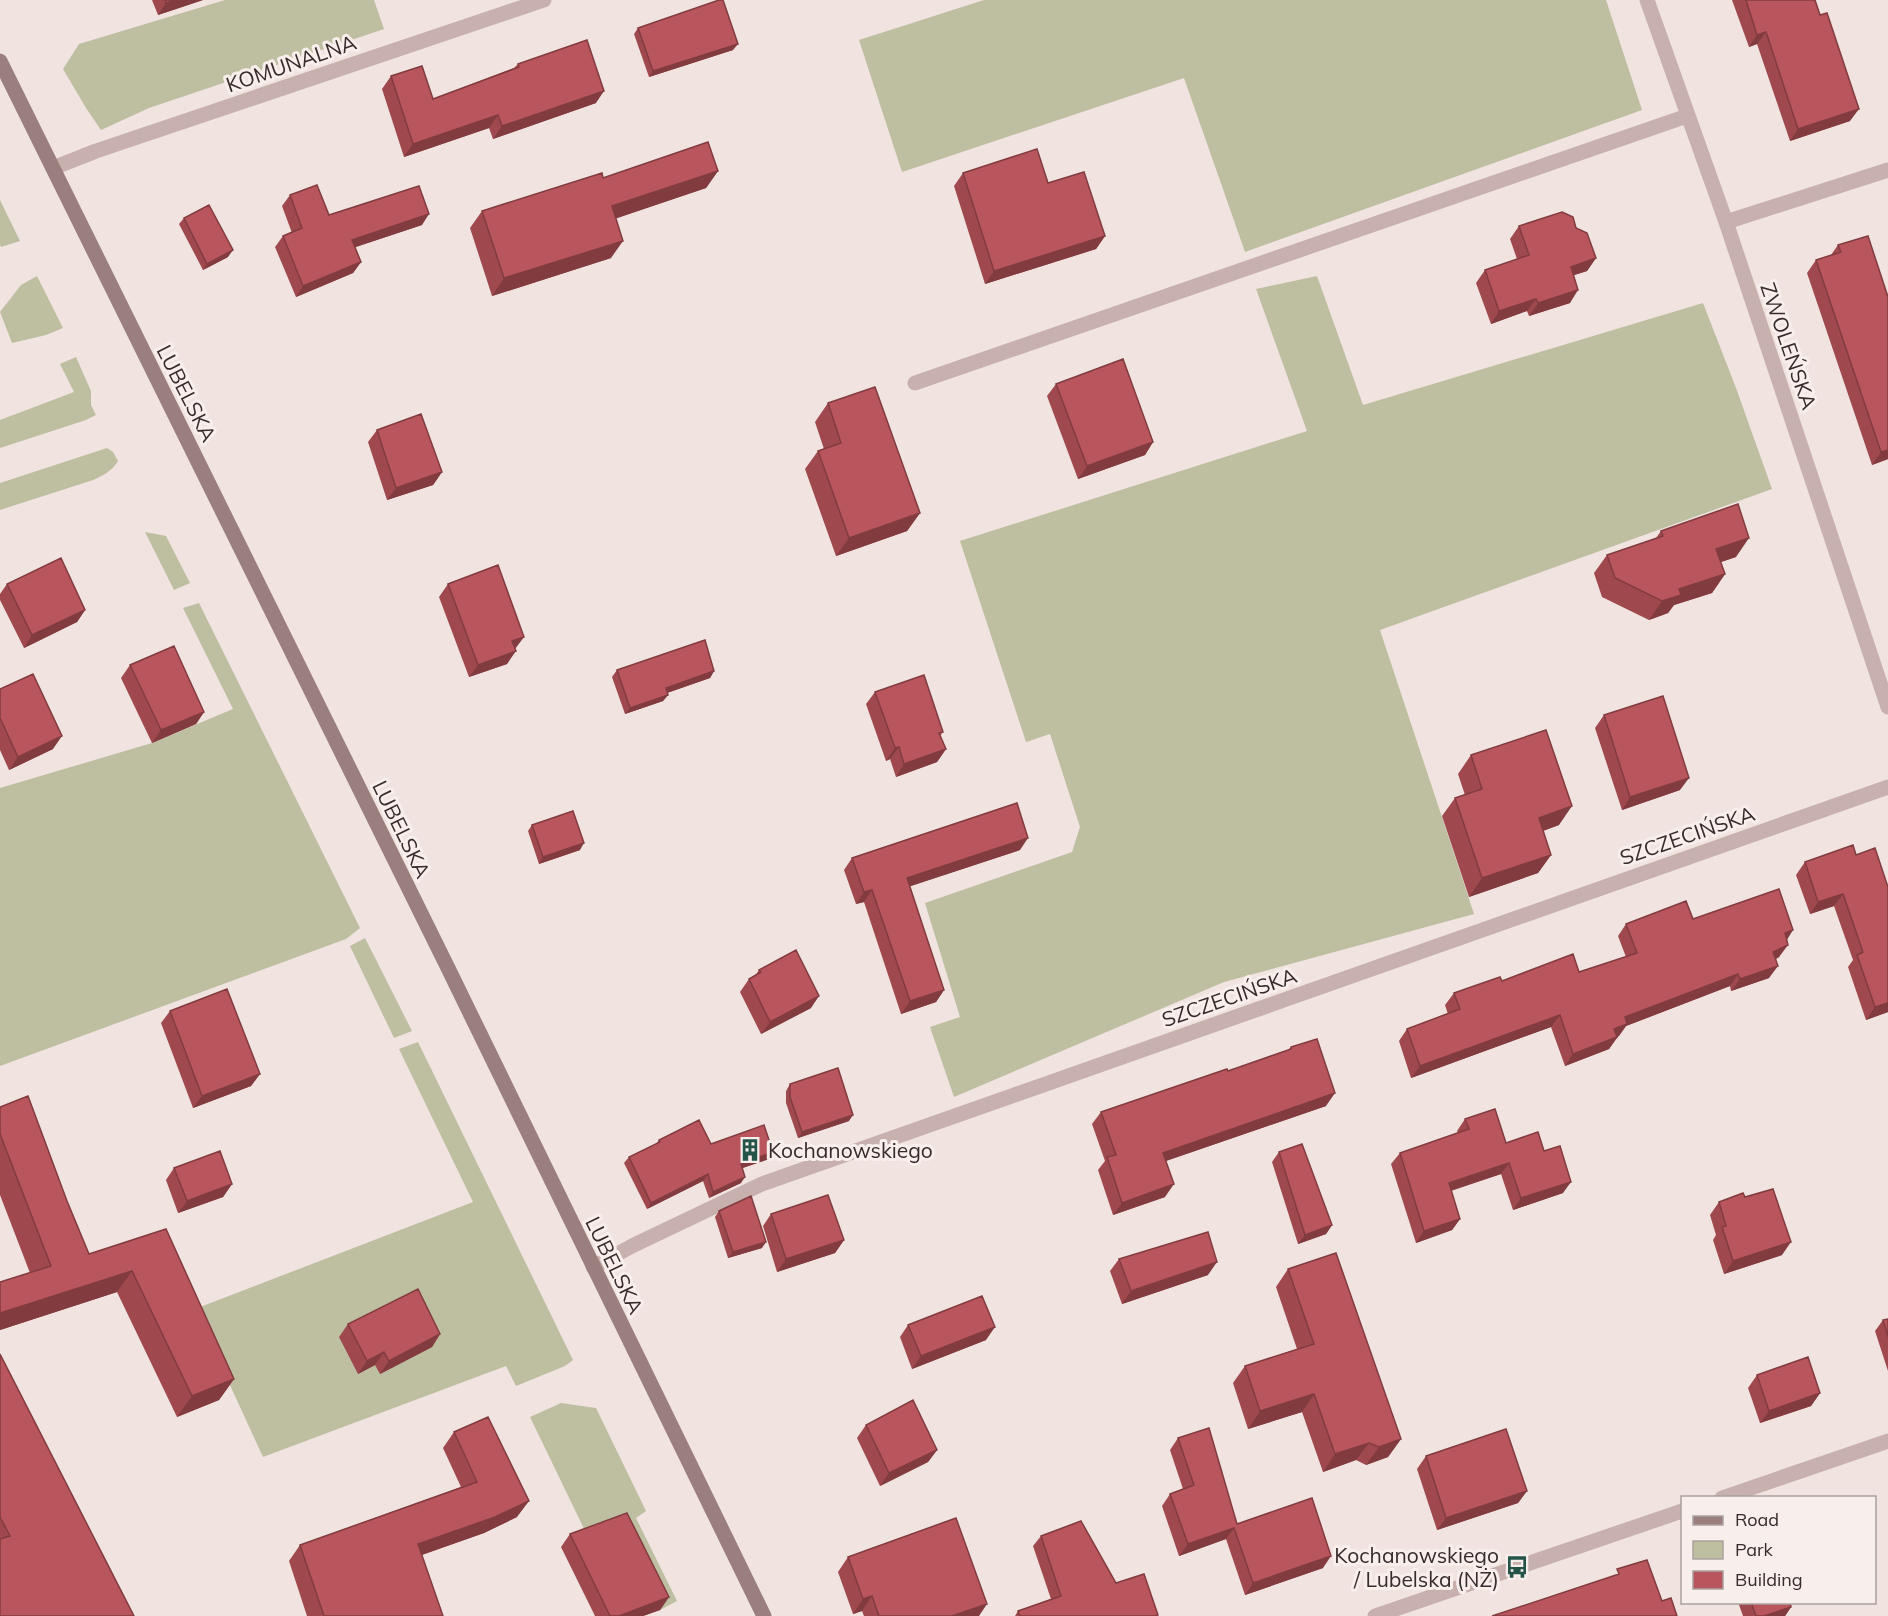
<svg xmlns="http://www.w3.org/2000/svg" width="1888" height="1616" font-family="Mulish,sans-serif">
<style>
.green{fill:#bebea1}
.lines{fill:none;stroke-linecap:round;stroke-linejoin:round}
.minor{stroke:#c7b0ad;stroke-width:15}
.secondary{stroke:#9b7f7e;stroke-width:15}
.wall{fill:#9f494f}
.shaded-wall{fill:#823c40}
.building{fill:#b9555c;stroke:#823c40;stroke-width:1.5}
.labels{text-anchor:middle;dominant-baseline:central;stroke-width:6;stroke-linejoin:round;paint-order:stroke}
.street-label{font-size:21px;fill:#372b2b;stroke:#f8efec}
.poi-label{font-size:21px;fill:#372b2b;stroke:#f8efec;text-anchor:start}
</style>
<rect width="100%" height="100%" fill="#f0e3e0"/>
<path class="green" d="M225,0H374L384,29L149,108L101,130L86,108L63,69L79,44Z
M984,0H1606L1642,110L1245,252L1184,78L902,172L859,40Z
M0,200L20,241L1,247L0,244Z
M37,276L63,328L46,335L12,343L0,312L21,285Z
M1317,276L1363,405L1703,303L1736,388L1772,489L1380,630L1474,914L1224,982L954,1097L930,1027L960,1017L925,903L1072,852L1080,827L1050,734L1026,742L960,541L1307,431L1256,289Z
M76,357L91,391V405L96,415L86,420L0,448V420L74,392L60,364Z
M107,448L113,452L118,461C112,471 104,475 93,480L0,510V483Z
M145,532L166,536L190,583L174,590Z
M199,603L360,928L346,939L0,1066V788L152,743L233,709L183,608Z
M365,938L412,1031L394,1038L350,946Z
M418,1042L573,1360L565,1366L516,1386L506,1366L263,1457L195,1309L473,1202L399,1049Z
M561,1403L596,1408L646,1511L636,1518L677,1601L660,1610L618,1526L588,1537L530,1417Z"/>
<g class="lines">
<path class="minor" d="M1647,0L1726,222L1888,707
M53,168L96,151L544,0
M1726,222L1888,170
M915,383L1687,116
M593,1267L634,1245L762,1184L1888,787
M1722,1498L1888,1441
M1375,1616L1682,1511"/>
<path class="secondary" d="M0,61L447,966L764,1616"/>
</g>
<path class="wall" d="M152,0H203L158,15Z
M1732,0H1815L1850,121L1790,141L1757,44L1749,47Z
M638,28L733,50L649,77L634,34Z
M518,64L596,103L493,139L489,128L404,157L382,89L391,76L433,99L514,68Z
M718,171L706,188L616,218L611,258L492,296L470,228L482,211L603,178Z
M963,173L1048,183L1105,236L1096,249L985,284L954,186Z
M290,195L329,215L422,225L355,247L361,262L353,273L296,297L275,247L283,236L292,233L282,206Z
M184,218L228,257L203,270L179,224Z
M1519,226L1576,228L1596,258L1587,271L1574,275L1570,303L1529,316L1527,311L1491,324L1476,283L1485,270L1517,259L1510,239Z
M1838,245L1888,297V459L1872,465L1807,273L1816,260L1831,255Z
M1056,384L1153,442L1145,455L1078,479L1047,396Z
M828,403L920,513L907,531L836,556L805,469L818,451L824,449L815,422Z
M377,430L442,472L433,485L387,500L368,442Z
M1661,531L1736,557L1721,562L1725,574L1712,593L1674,605L1668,613L1649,620L1602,597L1594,573L1607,555L1656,538Z
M7,584L85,610L77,622L24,648L0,600V594Z
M448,584L515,649L507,664L469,677L439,597Z
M130,665L204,712L196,724L152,743L121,678Z
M617,670L714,671L710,678L667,693L668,695L663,701L625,714L612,677Z
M0,689L53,749L9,770L0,750Z
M875,692L943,732L940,736L946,749L937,762L896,777L890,759L886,761L866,704Z
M1604,715L1680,790L1622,810L1595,728Z
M1471,755L1559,825L1543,831L1551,855L1538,873L1469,897L1442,816L1455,798L1465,795L1458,774Z
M532,825L580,850L539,864L528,831Z
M1020,850L910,886L944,990L936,1002L901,1014L864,902L856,904L844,870L852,858Z
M1856,855L1888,887V1012L1866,1020L1848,967L1853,960L1834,906L1810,914L1796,875L1805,862Z
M1693,919L1787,940L1779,957L1776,959L1769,978L1731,991L1730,986L1626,1026L1609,1049L1565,1066L1551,1027L1411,1078L1399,1041L1407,1029L1448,1014L1445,1005L1454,993L1502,981L1579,972L1626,957L1618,936L1626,924Z
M759,970L811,1008L761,1034L740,992L749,979L755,976Z
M170,1011L260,1074L251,1086L193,1108L161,1023Z
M1291,1047L1326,1106L1166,1161L1165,1197L1113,1215L1098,1170L1105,1161L1092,1124L1101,1112L1228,1071L1288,1050Z
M790,1084L849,1121L798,1138L786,1103V1091Z
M0,1107L67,1201L89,1254L166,1229L234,1379L219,1400L177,1417L117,1292L0,1330V1282L30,1273L0,1195Z
M1465,1119L1506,1143L1544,1151L1563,1193L1513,1210L1501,1174L1451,1191L1460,1219L1452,1230L1416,1243L1391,1164L1400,1153L1458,1133L1457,1131Z
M659,1140L711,1144L769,1159L742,1168L741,1183L709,1198L703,1181L647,1209L624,1163L629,1157L656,1144Z
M1279,1152L1332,1225L1326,1234L1298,1244L1272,1162Z
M174,1168L232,1184L223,1197L178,1213L166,1180Z
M1719,1202L1782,1255L1724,1274L1713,1240L1716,1235L1710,1215Z
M719,1211L762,1248L728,1258L715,1217Z
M771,1214L844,1240L835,1253L777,1272L763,1226Z
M1119,1259L1208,1275L1122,1304L1110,1271Z
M1288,1269L1401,1439L1388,1457L1366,1465L1356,1460L1323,1472L1302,1412L1248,1429L1233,1383L1245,1366L1297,1349L1276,1287Z
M1888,1319V1371L1875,1331L1883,1320Z
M348,1324L440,1334L432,1347L380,1374L375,1365L358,1374L339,1337Z
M908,1325L986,1340L912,1369L900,1337Z
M0,1354L134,1616H0Z
M1757,1375L1820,1393L1811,1406L1760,1423L1748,1388Z
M866,1425L937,1450L928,1462L880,1486L857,1438Z
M454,1432L517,1517L484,1533L422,1555L443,1616H307L289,1561L300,1545L461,1487L443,1448Z
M1178,1438L1237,1524L1323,1568L1245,1595L1226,1539L1179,1556L1162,1506L1170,1494L1183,1489L1170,1450Z
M1426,1456L1527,1491L1518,1503L1437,1530L1417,1469Z
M570,1534L669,1597L660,1610L643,1616H595L561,1547Z
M1041,1536L1116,1583L1157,1616H1015L1018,1611L1051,1599L1033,1546Z
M848,1557L979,1616H864L862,1611L853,1614L838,1572Z
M1738,1602H1790L1791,1607L1785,1616H1743Z"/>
<path class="shaded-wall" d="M176,0H203L158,15L166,3Z
M1766,32L1757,44L1749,47L1757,35Z
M738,44L733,50L649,77L653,71Z
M604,91L596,103L493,139L502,126Z
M1859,109L1850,121L1790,141L1798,129Z
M498,115L489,128L404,157L413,144Z
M718,171L706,188L600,224L612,206Z
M429,214L422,225L344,251L352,240Z
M1105,236L1096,249L985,284L994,271Z
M623,241L611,258L492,296L504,278Z
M233,250L228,257L203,270L207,264Z
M1596,258L1587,271L1562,279L1571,267Z
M361,262L353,273L296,297L303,286Z
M1578,290L1570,303L1529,316L1538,303Z
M1536,299L1527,311L1491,324L1499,311Z
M1153,442L1145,455L1078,479L1087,466Z
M1888,450V459L1872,465L1881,452Z
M442,472L433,485L387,500L396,488Z
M920,513L907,531L836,556L849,538Z
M1749,538L1736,557L1703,568L1716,549Z
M1725,574L1712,593L1674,605L1668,613L1649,620L1662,601L1679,589Z
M85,610L77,622L24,648L32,635Z
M524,637L515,649L512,641Z
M516,651L507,664L469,677L478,665Z
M714,671L710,678L661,695L666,688Z
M668,695L663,701L625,714L630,708Z
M204,712L196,724L152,743L161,730Z
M62,736L53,749L9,770L18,757Z
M899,747L890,759L886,761L895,748Z
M946,749L937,762L896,777L904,764Z
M1689,778L1680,790L1622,810L1630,797Z
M1572,806L1559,825L1526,837L1539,818Z
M1028,838L1020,850L899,890L907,878Z
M584,843L580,850L539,864L543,857Z
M1551,855L1538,873L1469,897L1482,878Z
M872,890L864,902L856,904L864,892Z
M1843,894L1834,906L1810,914L1818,902Z
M1793,930L1785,943V933Z
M1788,945L1779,957L1765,965L1773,952Z
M1778,966L1769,978L1731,991L1740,979Z
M1738,974L1730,986L1626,1026L1619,1036L1606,1041L1614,1029L1625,1017Z
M944,990L936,1002L901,1014L910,1001Z
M819,996L811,1008L761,1034L770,1022Z
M1888,1003V1012L1866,1020L1875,1007Z
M1560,1015L1551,1027L1411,1078L1420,1066Z
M1617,1037L1609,1049L1565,1066L1573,1054Z
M260,1074L251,1086L193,1108L202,1096Z
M1335,1093L1326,1106L1154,1165L1163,1153Z
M853,1115L849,1121L798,1138L802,1132Z
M773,1152L769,1159L737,1170L741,1164Z
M1509,1163L1501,1174L1440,1194L1449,1183Z
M708,1174L703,1181L647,1209L651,1203Z
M745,1177L741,1183L709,1198L713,1192Z
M1571,1182L1563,1193L1513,1210L1521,1198Z
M232,1184L223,1197L178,1213L187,1201Z
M1174,1184L1165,1197L1113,1215L1122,1203Z
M1460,1219L1452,1230L1416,1243L1424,1231Z
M1332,1225L1326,1234L1298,1244L1305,1235Z
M844,1240L835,1253L777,1272L786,1259Z
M766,1242L762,1248L728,1258L733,1252Z
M1791,1242L1782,1255L1724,1274L1733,1261Z
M1217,1262L1208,1275L1122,1304L1131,1291Z
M132,1271L117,1292L0,1330V1313Z
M995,1327L986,1340L912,1369L921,1356Z
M440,1334L432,1347L380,1374L389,1361Z
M384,1352L375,1365L358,1374L367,1361Z
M234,1379L219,1400L177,1417L192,1396Z
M1820,1393L1811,1406L1760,1423L1769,1411Z
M1314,1394L1302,1412L1248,1429L1260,1411Z
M1401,1439L1388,1457L1366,1465L1379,1447Z
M1369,1443L1356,1460L1323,1472L1335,1454Z
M937,1450L928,1462L880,1486L889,1473Z
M1527,1491L1518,1503L1437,1530L1446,1518Z
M529,1501L517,1517L484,1533L407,1560L418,1544Z
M1234,1528L1226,1539L1179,1556L1188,1544Z
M1331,1556L1323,1568L1245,1595L1253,1583Z
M872,1596L862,1611L853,1614L863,1599Z
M669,1597L660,1610L643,1616H619Z
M987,1604L979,1616H952Z
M1791,1607L1785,1616H1764Z"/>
<path class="building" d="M165,0H176L166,3Z
M719,0H723L738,44L653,71L638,28Z
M1746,0H1815L1820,15L1827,13L1859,109L1798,129L1766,32L1757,35Z
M587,40L604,91L502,126L498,115L413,144L391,76L422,66L433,99L519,67L518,64Z
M708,142L718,171L612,206L623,241L504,278L482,211L602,173L603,178Z
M1037,149L1048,183L1084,172L1105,236L994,271L963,173Z
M317,185L329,215L419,186L429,214L352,240L361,262L303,286L283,236L302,228L290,195Z
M209,205L233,250L207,264L184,218Z
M1562,212L1573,217L1576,228L1587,233L1596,258L1571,267L1578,290L1538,303L1536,299L1499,311L1485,270L1529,255L1519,226Z
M1868,236L1888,297V450L1881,452L1816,260L1841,252L1838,245Z
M1123,359L1153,442L1087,466L1056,384Z
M875,387L920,513L849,538L818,451L841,443L828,403Z
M421,414L442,472L396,488L377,430Z
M1738,504L1749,538L1716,549L1725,574L1679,589L1681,595L1662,601L1615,578L1607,555L1663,536L1661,531Z
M61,558L85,610L32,635L7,584Z
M498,565L524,637L512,641L516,651L478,665L448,584Z
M705,640L714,671L666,688L668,695L630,708L617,670Z
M174,646L204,712L161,730L130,665Z
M33,674L62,736L18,757L0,718V689Z
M924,675L943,732L939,733L946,749L904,764L899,747L895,748L875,692Z
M1663,696L1689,778L1630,797L1604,715Z
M1546,730L1572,806L1539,818L1551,855L1482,878L1455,798L1482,789L1471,755Z
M1017,803L1028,838L907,878L944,990L910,1001L872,890L864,892L852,858Z
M573,811L584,843L543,857L532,825Z
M1853,845L1856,855L1875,848L1888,887V1003L1875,1007L1857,955L1863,952L1843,894L1818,902L1805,862Z
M1779,889L1793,930L1785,933L1788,945L1773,952L1778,966L1740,979L1738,974L1625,1017L1627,1024L1614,1029L1617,1037L1573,1054L1560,1015L1420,1066L1407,1029L1460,1009L1454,993L1500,977L1502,981L1573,954L1579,972L1637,953L1626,924L1686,901L1693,919Z
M796,950L819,996L770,1022L749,979L761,972L759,970Z
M227,989L260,1074L202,1096L170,1011Z
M1317,1039L1335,1093L1163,1153L1174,1184L1122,1203L1107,1157L1116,1155L1101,1112L1227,1069L1228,1071L1291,1049V1047Z
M838,1068L853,1115L802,1132L790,1097V1084Z
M28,1096L67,1201L89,1254L166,1229L234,1379L192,1396L132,1271L0,1313V1282L51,1266L0,1134V1107Z
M1495,1109L1506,1143L1538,1132L1544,1151L1560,1146L1571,1182L1521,1198L1509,1163L1449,1183L1460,1219L1424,1231L1400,1153L1469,1129L1465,1119Z
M699,1120L711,1144L764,1125L773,1152L741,1164L745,1177L713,1192L708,1174L651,1203L629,1157L660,1142L659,1140Z
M1302,1144L1332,1225L1305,1235L1279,1152Z
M220,1151L232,1184L187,1201L174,1168Z
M1773,1189L1791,1242L1733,1261L1722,1227L1726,1226L1719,1202L1743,1193L1745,1197Z
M828,1195L844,1240L786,1259L771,1214Z
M751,1196L766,1242L733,1252L719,1211Z
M1208,1232L1217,1262L1131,1291L1119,1259Z
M1336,1253L1401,1439L1379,1447L1369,1443L1335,1454L1314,1394L1260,1411L1245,1366L1314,1344L1288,1269Z
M418,1289L440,1334L389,1361L384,1352L367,1361L348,1324Z
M982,1296L995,1327L921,1356L908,1325Z
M1888,1319V1337L1883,1320Z
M0,1354L134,1616H0V1539L10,1536L0,1517Z
M1808,1357L1820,1393L1769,1411L1757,1375Z
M913,1400L937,1450L889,1473L866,1425Z
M488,1417L529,1501L495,1517L418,1544L443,1616H324L300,1545L477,1482L454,1432Z
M1209,1428L1237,1524L1312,1498L1331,1556L1253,1583L1234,1528L1188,1544L1170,1494L1194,1485L1178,1438Z
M1506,1429L1527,1491L1446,1518L1426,1456Z
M627,1513L669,1597L619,1616H610L570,1534Z
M956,1518L987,1604L952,1616H879L872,1596L863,1599L848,1557Z
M1081,1521L1116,1583L1144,1574L1158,1615L1155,1616H1020L1018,1611L1061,1596L1041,1536Z
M1647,1560L1662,1601L1671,1598L1677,1616H1492L1619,1574L1617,1569Z
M1751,1602H1790L1791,1607L1764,1616H1756Z"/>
<defs>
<g id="building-bare" transform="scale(1.8)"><path d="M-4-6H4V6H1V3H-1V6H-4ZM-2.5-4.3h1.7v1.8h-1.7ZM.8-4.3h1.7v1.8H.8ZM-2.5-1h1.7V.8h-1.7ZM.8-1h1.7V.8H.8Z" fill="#245448" stroke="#f8efec" stroke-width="2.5" paint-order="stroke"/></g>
<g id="bus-bare" transform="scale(1.8)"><path d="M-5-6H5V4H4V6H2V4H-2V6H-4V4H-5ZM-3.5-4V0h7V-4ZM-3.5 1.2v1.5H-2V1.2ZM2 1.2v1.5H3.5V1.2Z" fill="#245448" stroke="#f8efec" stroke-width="2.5" paint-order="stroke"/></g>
</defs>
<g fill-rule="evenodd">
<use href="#building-bare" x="750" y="1150"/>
<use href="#bus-bare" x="1517" y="1567"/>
</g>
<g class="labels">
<g class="street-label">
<text transform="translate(291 63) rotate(-19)">KOMUNALNA</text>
<text transform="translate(1789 346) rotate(71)">ZWOLEŃSKA</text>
<text transform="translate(187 393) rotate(63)">LUBELSKA</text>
<text transform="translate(402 829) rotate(64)">LUBELSKA</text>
<text transform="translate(1687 835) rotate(-19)">SZCZECIŃSKA</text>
<text transform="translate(1229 997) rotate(-19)">SZCZECIŃSKA</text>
<text transform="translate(615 1265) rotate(64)">LUBELSKA</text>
</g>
<g class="poi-label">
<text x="768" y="1150">Kochanowskiego</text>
<text x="1499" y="1555" text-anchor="end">Kochanowskiego<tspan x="1499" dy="24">/ Lubelska (NŻ)</tspan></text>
</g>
</g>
<rect x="1681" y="1496" width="195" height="108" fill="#f8efec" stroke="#aba19f" stroke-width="1.5"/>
<rect x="1693" y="1516" width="30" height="9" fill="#9b7f7e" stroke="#aba19f" stroke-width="1.5"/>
<text x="1735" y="1526" font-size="18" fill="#372b2b">Road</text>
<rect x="1693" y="1541" width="30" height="18" fill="#bebea1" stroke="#aba19f" stroke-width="1.5"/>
<text x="1735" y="1556" font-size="18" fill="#372b2b">Park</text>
<rect x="1693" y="1571" width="30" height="18" fill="#b9555c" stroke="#aba19f" stroke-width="1.5"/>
<text x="1735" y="1586" font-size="18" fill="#372b2b">Building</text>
</svg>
